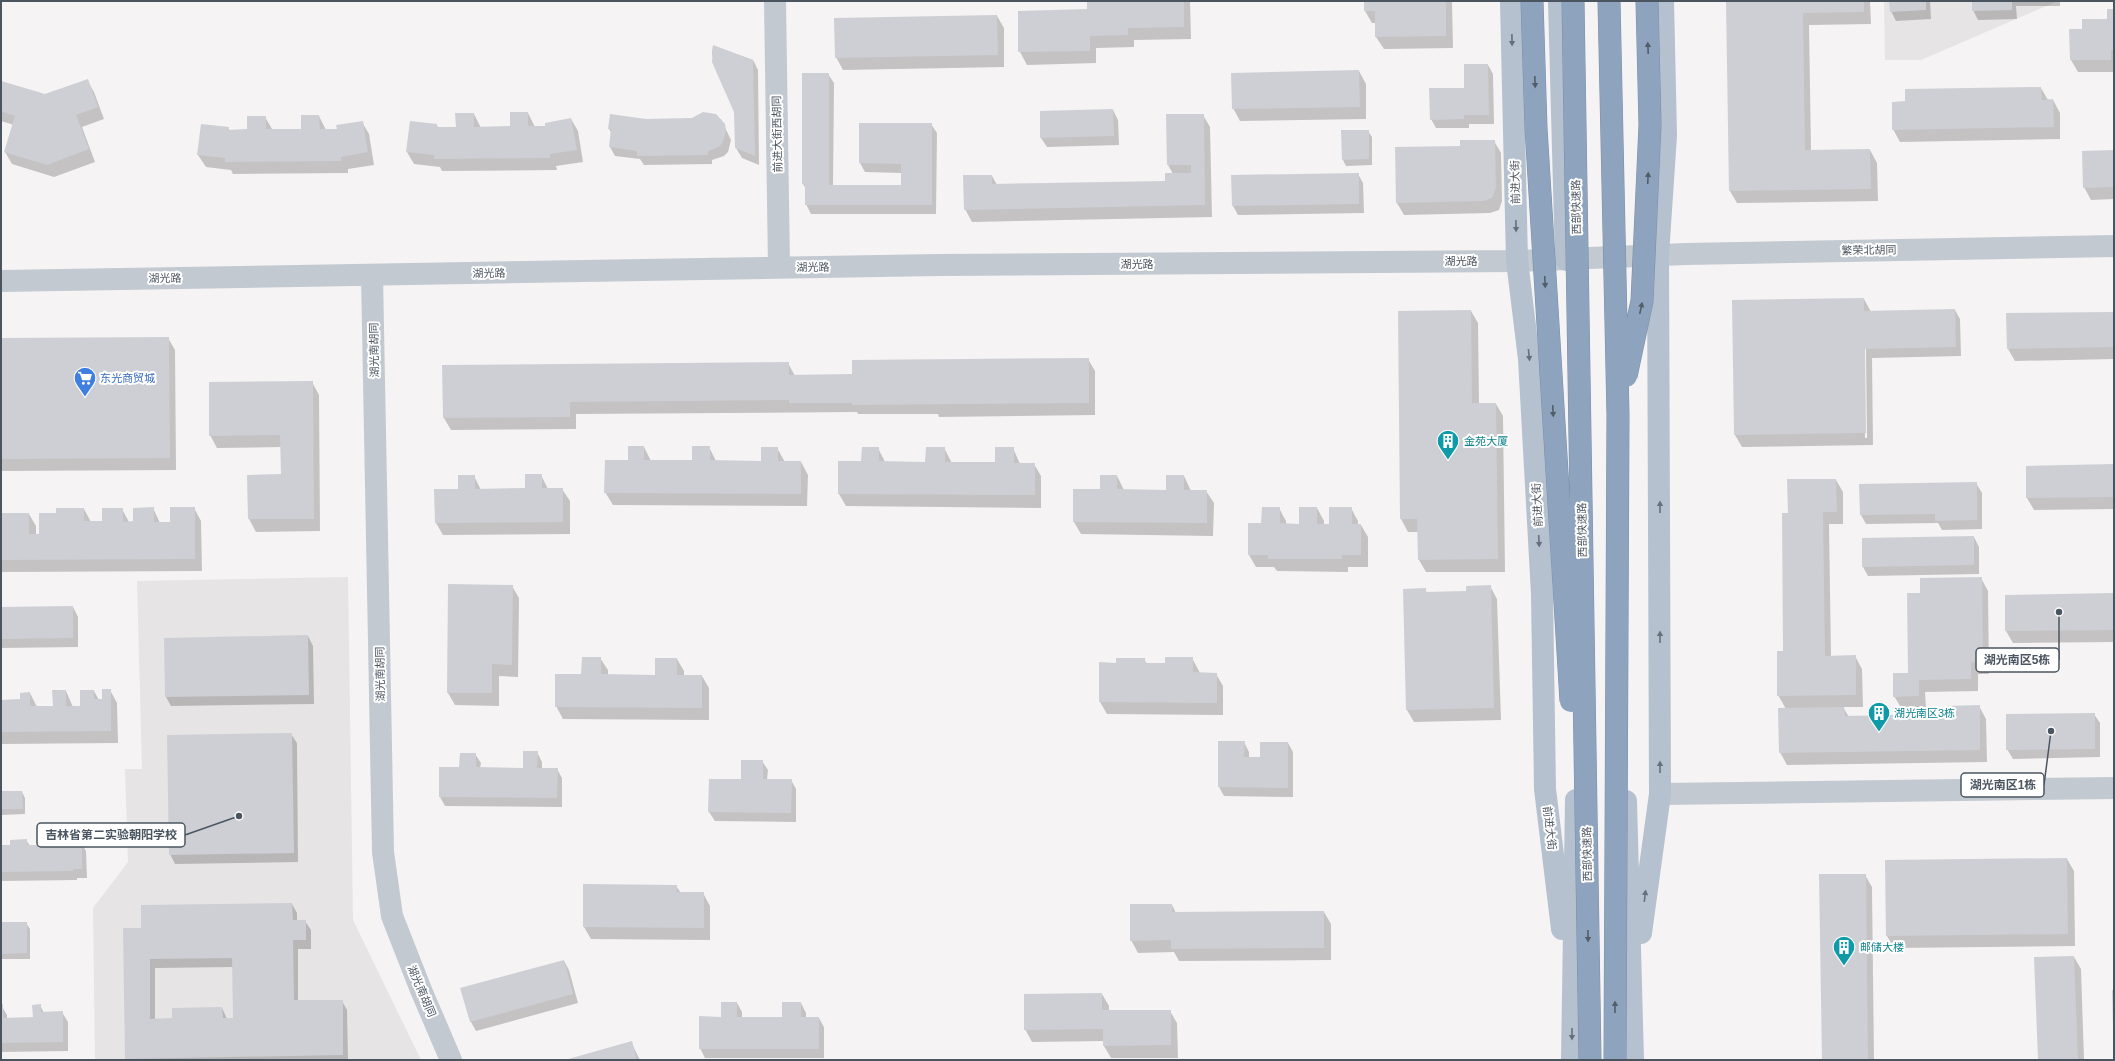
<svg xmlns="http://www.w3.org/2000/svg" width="2115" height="1061" font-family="Helvetica,'Noto Sans SC',sans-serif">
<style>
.education{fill:#e6e4e5}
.shadow{fill:#0003;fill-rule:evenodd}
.building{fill:#cdcfd5;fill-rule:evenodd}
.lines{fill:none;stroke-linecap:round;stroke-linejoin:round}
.minor{stroke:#c2c9d1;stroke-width:22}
.major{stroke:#b5c1cf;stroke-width:22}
.highway-bridge-casing{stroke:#798faa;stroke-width:23;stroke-linecap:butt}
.highway-bridge{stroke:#8ea4be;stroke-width:22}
.oneway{fill:#66707c}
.oneway2{fill:#525d69}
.labels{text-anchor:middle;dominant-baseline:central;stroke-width:4;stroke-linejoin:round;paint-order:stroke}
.street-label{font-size:11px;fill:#4b5560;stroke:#fff}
.shop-label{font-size:11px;fill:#366cbe;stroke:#fff;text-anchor:start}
.culture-label{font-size:11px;fill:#0d838f;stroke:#fff;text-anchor:start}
.leader{fill:none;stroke:#4b5560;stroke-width:1.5}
.callout-dot{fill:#4b5560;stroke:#fff;stroke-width:1.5}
.callout{fill:#fff;stroke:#4b5560;stroke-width:1.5}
.callout-label{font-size:12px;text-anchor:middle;font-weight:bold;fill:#4b5560}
</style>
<rect width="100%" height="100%" fill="#f5f3f3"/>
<path class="education" d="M1884,1H2058L1921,60H1885Z
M348,577L353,920L421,1060H95L93,908L128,862L125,769H142L137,581Z"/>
<path class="shadow" d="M1088,1H1190L1191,39L1134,40V47L1096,48V63L1027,65L1020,52L1019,12L1088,10Z
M1365,1H1452L1453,48L1384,49L1376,37V23H1372L1365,11Z
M1727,1H1870L1871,24L1809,25L1811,151L1870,150L1877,163L1878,201L1737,203L1730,191Z
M1890,1H1930L1931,19L1896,21L1891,11Z
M1973,1H2060V6H2016L2017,19L1978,20L1973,10Z
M2114,10V72H2078L2071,60L2083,30L2108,20Z
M997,16L1004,28V67L843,70L836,57Z
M713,46L753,60L758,70L759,165L742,158L736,148L735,111L717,73L712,53Z
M1488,65L1493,74L1494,124H1469V128H1436L1431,119L1465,89Z
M1359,71L1366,84V119L1240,121L1233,108Z
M803,74H828L834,83L833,186H902V173L865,172L860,163V124H931L937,133L936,214H811L806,204V189L803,184Z
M87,80L94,92L104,119L82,127L95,162L54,177L12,164L5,152L14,125L1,121V82L45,95Z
M2041,88L2048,100H2053L2060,113V139L1900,142L1893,129Z
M1113,110L1118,120L1119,145L1047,147L1041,138Z
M528,113L535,127H546L571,119L578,131L583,162L556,166L557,170L442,171L440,167L414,164L407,152L437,125L438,128H457L474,114L481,128L511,127Z
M1203,115L1210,127L1212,217L972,222L965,209L992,176L997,185L1166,182L1173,174L1168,165Z
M319,116L326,130H338L362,122L369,134L374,165L348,169V173L233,174L231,170L206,167L198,155L228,128L230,131L248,130L265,117L272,129L302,130Z
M721,119L731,140L728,152L724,156L712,160V164L644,165L640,159L615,156L610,147L612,134L609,129L646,120Z
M1368,131L1372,137V165L1346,166L1343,160Z
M1494,141L1501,153L1502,201L1499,210L1490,213L1404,215L1397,203L1461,147Z
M2114,151V199L2091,200L2084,187Z
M1358,174L1363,183L1364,213L1238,215L1233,206Z
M1864,299L1871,312L1955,310L1960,319L1961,356L1872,358L1873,445L1742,447L1735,435ZM1864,347L1866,349L1867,438H1865Z
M1471,311L1478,323L1479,404H1496L1503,416L1505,572H1426L1419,560L1418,532H1408L1401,519L1399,312Z
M2114,313V359L2015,361L2008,349Z
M168,338L175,350L176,470L1,471V339Z
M1088,359L1095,371V415L939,417L938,414H858L857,412L576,414V429L451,430L444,418L443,366L788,363L795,376L853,375Z
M312,382L319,395L320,531L256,532L249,519V476L282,475L281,447L217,448L210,435Z
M644,447L651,461H693L709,447L716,461L762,462L777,448L785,462H801L808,475L807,506L613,505L605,492L629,461Z
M878,448L885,462L926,463L944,448L952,463H996L1013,448L1020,464H1034L1041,476V508L846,506L839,494L862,462Z
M2114,465V509L2034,510L2027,498V467Z
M541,475L548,489H562L570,501V534L443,535L436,523L459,490L474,476L481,490L526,489Z
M1117,476L1124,490L1167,491L1184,476L1191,491H1206L1214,503L1213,536L1081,534L1074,522L1101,490Z
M1836,480L1843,492V524H1829L1831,657L1855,656L1862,669L1863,707H1843L1849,717L1947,715L1979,706L1986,719L1987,762L1787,765L1780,752L1786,709L1778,695L1785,652L1789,514Z
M1976,483L1982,493V529L1942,530L1938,523L1866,524L1861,515Z
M153,508L160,523H171L194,508L201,521L202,571L1,572V514H29L36,526V535H40L57,514L84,509L91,522H103L122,509L129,522H134Z
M1279,508L1286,521V525H1300L1317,508L1324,521V525H1330L1351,508L1358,521V525H1361L1368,537V567H1348V572L1277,571L1274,567H1256L1249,555L1262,524Z
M1974,537L1979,547V574L1868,576L1863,567Z
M1981,578L1988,591L1989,674H1978V691L1925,692L1926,708L1902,709L1894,696L1909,674L1921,594Z
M512,586L519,598L518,677L499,676V706L455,705L448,693Z
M1490,586L1497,599L1501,720L1414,722L1407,710L1425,589L1427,593L1467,592Z
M2114,594V642L2013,643L2006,631V596Z
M73,607L78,617V647L1,648V608Z
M308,636L313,646L314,704L171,706L166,697Z
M600,658L608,670V675L656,676L677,659L684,671V676H702L709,688V720L563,719L556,706L582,675Z
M1192,658L1200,673L1216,674L1223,686V715L1107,714L1100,702V663L1117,664L1144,659L1147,664H1166Z
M110,690L117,703L118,743L1,744V701L21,700L30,693L37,707H54L66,691L73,707H81L94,691L99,700H103Z
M2094,714L2100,723V757L2013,759L2007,749Z
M291,734L297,743L298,862L175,864L170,854Z
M1244,742L1249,752V758H1261L1288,743L1293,752V797L1224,796L1219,787Z
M537,752L542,762V769H557L562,778V807L445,806L440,797V768H460L475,754L481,763L480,768L524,769Z
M762,761L768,770L767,780H791L796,789V822L715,821L709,812L710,780H742Z
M1,792H22L25,798V814L1,815Z
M66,836L69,842H81L86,851L87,878H77V880L1,881V846H11L26,840L30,846H51Z
M2067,859L2074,871L2075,946L1894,948L1887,936Z
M1865,875L1872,887L1874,1060H1823Z
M676,886L681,893H703L710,906V940L591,939L584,927Z
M292,904L297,913V921H305L311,930V949H298V1001H342L347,1010L348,1060H127L142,929ZM233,967L234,1018L227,1019L222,1008L173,1019L155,1020V968Z
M1172,905L1176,913L1324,912L1331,924V960L1179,961L1174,952L1138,953L1131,940Z
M1,923H26L30,929V959H1Z
M2074,957L2081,969L2084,1060H2039Z
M564,961L569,970L578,1003L476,1031L471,1022L462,989Z
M1102,994L1109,1006V1011H1170L1177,1023L1178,1058H1111L1104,1046V1041L1032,1042L1025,1029Z
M737,1003L742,1012V1018H783L801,1003L806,1013V1018H819L824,1027V1058H705L700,1048L722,1018Z
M1,1005L7,1015V1018H34L40,1005L44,1013L62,1012L68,1022V1051L1,1052Z
M631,1042L640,1060H567Z"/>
<path class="building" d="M1087,1H1184V27L1128,28V35L1090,36V51L1018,52V11L1087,9Z
M1364,1H1446V36L1375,37V11H1364Z
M1726,1H1864V12L1803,13L1805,150L1870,149L1871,189L1729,191Z
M1889,1H1926V10L1890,12Z
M1972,1H2012V10L1972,11Z
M2107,9H2114V50H2111V60H2070L2069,29H2082V19H2107Z
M997,15L998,55L835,58L834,18Z
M713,45L753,60L755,156L735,148L734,112L712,62Z
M1464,64H1488L1489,115H1464V119L1430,120L1429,88H1464Z
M1359,70L1360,107L1232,109L1231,73Z
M802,73H829V185H901V164L859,163V123H932V205H805V184H802Z
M88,79L98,107L76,115L89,149L47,165L4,152L15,116L1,111V81L45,94Z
M2041,87L2042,100L2053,99L2054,127L1892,130V102L1905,101V89Z
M1113,109L1114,136L1040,138V111Z
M510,112H528V126H545V123L571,118L577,150L550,154V158L434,159V155L406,152L410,121L437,124V127H456L455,113H474V127L510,126Z
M703,112L716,114L725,124L726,130L723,142L719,147L708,151V155L637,156V151L609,147L611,129H608L610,114L646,119L692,118Z
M1166,114H1204L1205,205L964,210L963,175H992V184L1165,181V173H1191V165H1167Z
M301,115H319L320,129H337L336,125L363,121L368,152L341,157V161L225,162V158L197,155L201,124L229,127L228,130L247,129V116H266V129H301Z
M1341,130H1369V159L1342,160Z
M1460,140H1495L1496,188L1492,198L1483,201L1396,203L1395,147L1460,146Z
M2114,150V187L2083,188L2082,151Z
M1359,173V204L1232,206L1231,175Z
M1864,298V311L1955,309L1956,347L1865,349L1866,433L1734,435L1732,300Z
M1471,310L1472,403H1496L1498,559L1418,560L1417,519H1400L1398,311Z
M2114,312V347L2007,349L2006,313Z
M169,337L170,458L1,459V338Z
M1089,358V403L852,405V403H789V400L570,402V417L443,418L442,365L789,362V375L852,374V360Z
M313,381L314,519H248L247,475L281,474L280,435L209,436V382Z
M628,446H644V460H692V446H710V460L761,461V447H778V461H801V494L604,493L605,460H628Z
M862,447H879V461L925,462L926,447H945V462H995V447H1014V463H1035V495L838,494V461H861Z
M2114,464V497L2026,498V466Z
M525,474H542V488H563V522L435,523L434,489H458V475H475V489L525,488Z
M1100,475H1117V489L1166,490V475H1184V490H1207V523L1073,522V489H1100Z
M1787,479H1836L1837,512H1823L1825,656L1856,655V695L1777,696V651H1783L1782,513H1788Z
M1977,482V520L1935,521V514L1860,515L1859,484Z
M154,507V522H170V507H195V559L1,560V513H29V534H39V513H56V508H84V521H102V508H123V522L133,521V508Z
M1262,507H1280V523L1299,524V507H1317V524H1329V507H1352V524H1361V555H1342V559H1268V555H1248V523H1261Z
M1974,536V565L1862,567V538Z
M1982,577L1983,662H1971V679L1919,680V696L1893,697V673H1908L1907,593H1920V578Z
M448,584L513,585L512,665L492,664V693H447Z
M1491,585L1494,708L1406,710L1403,589L1426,588V592L1466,591V586Z
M2114,593V630L2005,631V595Z
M73,606V638L1,639V607Z
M308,635L309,695L165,697L164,638Z
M582,657H601V674L655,675V658H677V675H702V708L555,707V674H581Z
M1165,657H1193V672L1217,673V703L1099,702V662L1116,663V658H1145V663H1165Z
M102,689H111V731L1,732V700L20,699V693L30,692V706H53L52,690H66V706H80V690H94V699H102Z
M1980,705V750L1779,753L1778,708L1844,707L1845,716L1946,714V706Z
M2095,713V749L2006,750V714Z
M292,733L294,853L169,855L167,735Z
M1218,741H1245L1244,757H1260V742H1288V788L1218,787Z
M523,751H538L537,768H558L557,798L439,797V767H459L460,753H476V767L523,768Z
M741,760H763V779H792L791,813L708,812L709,779H741Z
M1,791H22L23,809H1Z
M67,835V841H82V869H73V871L1,872V845H10V840L27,839V845H50V836Z
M2067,858L2068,934L1886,936L1885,860Z
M1819,874H1866L1868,1060H1822Z
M583,884L677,885V892H704V928L583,927Z
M292,903L293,920H306V940H293L294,1000H343V1055L125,1059L123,928H141V905ZM232,958L233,1018H223L222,1007L172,1008V1018L150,1019V959Z
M1130,904H1172V912L1324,911V948L1171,949V940L1130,941Z
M1,922H27V953L1,954Z
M2074,956L2078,1060H2038L2034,957Z
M564,960L573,994L470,1022L460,988Z
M2112,990H2114V1027H2113Z
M1102,993V1010H1171V1045L1103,1046V1029L1024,1030V994Z
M721,1002H737V1017H782V1002H801V1017H819V1049H699V1016L721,1017Z
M1,1004H3V1018L33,1017L32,1005L41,1004V1012L63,1011V1042L1,1043Z
M632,1041L637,1060H565Z"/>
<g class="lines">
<path class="minor" d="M775,1L779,267
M372,275L383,852L392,916L421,990L451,1060
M1,281L938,265L1517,261L1686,254L2114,246
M1660,794L2114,788"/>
<path class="major" d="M1511,1L1517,261L1529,359L1542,594L1545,789L1562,929
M1559,1L1566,260
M1626,801L1633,1060
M1641,933L1660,794L1658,255L1666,135L1663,1
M1572,1060L1576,800"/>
<g class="highway-bridge-casing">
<path id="highway-bridge" d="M1532,1L1536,128L1571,701
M1573,1L1590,1060
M1609,1L1618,415L1615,1060
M1626,376L1642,301L1650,125L1647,1"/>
</g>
<use href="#highway-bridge" class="highway-bridge"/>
</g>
<defs><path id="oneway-solid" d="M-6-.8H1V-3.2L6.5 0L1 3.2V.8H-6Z"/></defs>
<g class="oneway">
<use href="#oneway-solid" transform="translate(1512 40) rotate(89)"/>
<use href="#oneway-solid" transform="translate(1516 226) rotate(89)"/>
<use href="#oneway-solid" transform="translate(1529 355) rotate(84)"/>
<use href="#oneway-solid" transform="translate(1660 507) rotate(-90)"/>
<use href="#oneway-solid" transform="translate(1539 541) rotate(87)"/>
<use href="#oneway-solid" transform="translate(1660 637) rotate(-90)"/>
<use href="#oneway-solid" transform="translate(1660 767) rotate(-90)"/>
<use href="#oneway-solid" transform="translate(1645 896) rotate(-83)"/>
<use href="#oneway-solid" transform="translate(1572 1034) rotate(90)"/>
</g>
<g class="oneway2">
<use href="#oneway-solid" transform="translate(1648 48) rotate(-92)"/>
<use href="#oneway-solid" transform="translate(1535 82) rotate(88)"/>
<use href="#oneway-solid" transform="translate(1648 178) rotate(-87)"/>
<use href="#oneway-solid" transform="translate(1545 282) rotate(87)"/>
<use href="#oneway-solid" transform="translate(1641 308) rotate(-78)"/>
<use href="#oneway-solid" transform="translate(1553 411) rotate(87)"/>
<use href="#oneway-solid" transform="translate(1588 936) rotate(89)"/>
<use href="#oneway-solid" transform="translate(1615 1007) rotate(-90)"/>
</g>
<defs>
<g id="supermarket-pin" transform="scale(1.15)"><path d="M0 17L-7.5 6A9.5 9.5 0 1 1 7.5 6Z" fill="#3f7fe0" stroke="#fff"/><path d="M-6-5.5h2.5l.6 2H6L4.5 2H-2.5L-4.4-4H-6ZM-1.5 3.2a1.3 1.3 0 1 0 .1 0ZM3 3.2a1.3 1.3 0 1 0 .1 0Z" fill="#fff"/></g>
<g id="building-pin" transform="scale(1.15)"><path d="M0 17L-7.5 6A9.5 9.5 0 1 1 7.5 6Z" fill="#0f9aa8" stroke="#fff"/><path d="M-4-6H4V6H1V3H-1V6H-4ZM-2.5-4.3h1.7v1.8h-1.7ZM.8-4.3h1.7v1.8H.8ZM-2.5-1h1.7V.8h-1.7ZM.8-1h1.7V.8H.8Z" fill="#fff"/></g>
</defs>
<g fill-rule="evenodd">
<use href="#supermarket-pin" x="85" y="378"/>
<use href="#building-pin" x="1448" y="441"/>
<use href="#building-pin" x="1879" y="713"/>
<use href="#building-pin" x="1844" y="947"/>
</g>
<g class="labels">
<g class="street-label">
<text transform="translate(777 134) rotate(-91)">前进大街西胡同</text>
<text transform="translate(1515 182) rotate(-91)">前进大街</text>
<text transform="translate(1576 207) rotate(-91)">西部快速路</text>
<text transform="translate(1869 250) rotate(-1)">繁荣北胡同</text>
<text x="1461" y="261">湖光路</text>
<text x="1137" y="264">湖光路</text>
<text transform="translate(813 267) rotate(-1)">湖光路</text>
<text transform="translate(489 273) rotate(-1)">湖光路</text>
<text transform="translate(165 278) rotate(-1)">湖光路</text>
<text transform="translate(374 350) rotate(-91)">湖光南胡同</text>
<text transform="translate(1537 505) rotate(-93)">前进大街</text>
<text transform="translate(1582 530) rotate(-91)">西部快速路</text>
<text transform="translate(380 674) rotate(-91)">湖光南胡同</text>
<text transform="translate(1550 828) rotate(83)">前进大街</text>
<text transform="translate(1587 854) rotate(-91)">西部快速路</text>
<text transform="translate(422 991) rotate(67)">湖光南胡同</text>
</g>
<g class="shop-label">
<text x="100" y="378">东光商贸城</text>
</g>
<g class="culture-label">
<text x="1464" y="441">金苑大厦</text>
<text x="1894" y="713">湖光南区3栋</text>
<text x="1860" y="947">邮储大楼</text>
</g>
</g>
<path class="leader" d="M2059 612L2059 660M2051 731L2044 785M239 816L185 835"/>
<g class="callout-dot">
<circle cx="2059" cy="612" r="4"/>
<circle cx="2051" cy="731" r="4"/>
<circle cx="239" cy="816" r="4"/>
</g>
<g class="callout">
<rect x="1976" y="648" width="83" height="24" rx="4"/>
<rect x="1961" y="773" width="83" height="24" rx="4"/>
<rect x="37" y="823" width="148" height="24" rx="4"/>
</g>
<g class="callout-label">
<text x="2017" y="664">湖光南区5栋</text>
<text x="2003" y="789">湖光南区1栋</text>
<text x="111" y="839">吉林省第二实验朝阳学校</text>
</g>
<rect width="2115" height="1061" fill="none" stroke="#4b5560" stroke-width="4"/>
</svg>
